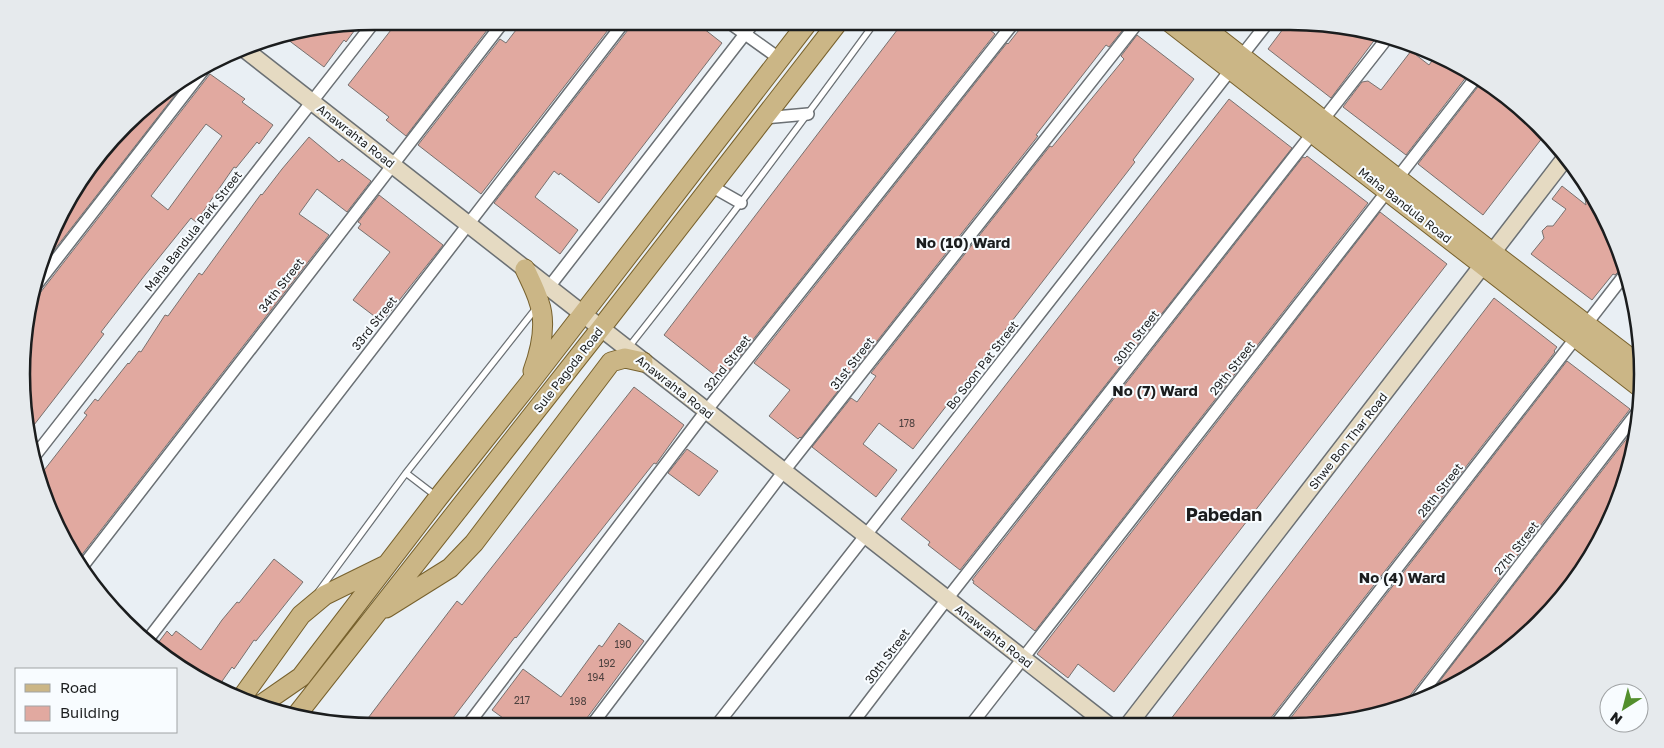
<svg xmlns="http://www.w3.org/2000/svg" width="1664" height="748" font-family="'Golos Text',sans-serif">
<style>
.building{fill:#e1a9a0;stroke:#78716f;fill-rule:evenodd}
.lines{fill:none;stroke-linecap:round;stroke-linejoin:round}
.service-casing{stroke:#6b7074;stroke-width:8}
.minor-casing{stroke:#6b7074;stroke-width:14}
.secondary-casing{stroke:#6b7074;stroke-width:19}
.primary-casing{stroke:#77612d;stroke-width:21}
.service{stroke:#fff;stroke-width:5.5}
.minor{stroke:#fff;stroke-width:11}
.secondary{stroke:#e5dac2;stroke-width:16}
.primary{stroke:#cbb686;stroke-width:19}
.labels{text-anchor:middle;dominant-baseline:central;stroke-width:4;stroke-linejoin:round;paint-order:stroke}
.number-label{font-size:10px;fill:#4c403e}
.street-label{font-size:12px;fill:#1b1d1e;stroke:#f8fcff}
.quarter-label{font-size:15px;font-weight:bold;fill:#1b1d1e;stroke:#f8fcff}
.district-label{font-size:18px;font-weight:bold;fill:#1b1d1e;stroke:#f8fcff}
.rim{fill:none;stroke:#1b1d1e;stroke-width:2.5}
</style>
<rect width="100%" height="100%" fill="#e9eff4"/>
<path class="building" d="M398,21H494L406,136L386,120L389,117L348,85Z
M523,21H615L481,194L418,145L500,39L506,43Z
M632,21H694L722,43L599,203L560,173L559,175L554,171L535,197L578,230L560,254L494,203L631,26Z
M904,21H979L995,34L721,380L664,335Z
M1026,21H1120L1126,26L1109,47L1106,45L1036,135L1038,136L801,438L800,437L798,439L769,416L790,390L754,363L1007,43L1008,44Z
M1289,21L1359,28L1379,34L1331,98L1268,49Z
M360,23L346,42L344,40L324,67L283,36Z
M1137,35L1194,79L1133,160L1135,162L913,449L879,423L863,444L897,470L876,497L812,447L851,398L857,402L876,376L871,373L1050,146L1052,147L1124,59L1121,56Z
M1411,51L1429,65L1437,54L1470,72L1406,155L1343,107L1362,82L1368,81L1381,90Z
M192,73L44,263L68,198L142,109Z
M210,74L245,99L242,102L273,125L259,144L257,142L236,168L234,167L196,222L191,218L145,275L101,332L104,334L82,363L27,434L24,420L28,305L29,302L34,295L40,293ZM206,124L222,136L168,210L151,196Z
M1484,79L1539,124L1546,133L1483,215L1418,164Z
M1229,99L1292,148L960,570L928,545L930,542L901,519Z
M309,137L339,162L342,159L371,181L347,212L317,189L299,214L329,235L77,561L68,550L40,488L38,478L87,415L84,413L95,399L98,401L128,363L129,364L139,351L141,352L165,315L168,316L199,273L202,275L261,194L262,195L282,169Z
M1307,156L1368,203L1035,631L973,583L974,581L972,580L1303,157L1305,158Z
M1582,180H1584L1616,239L1624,266L1615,275L1613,274L1592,300L1531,254L1544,238L1542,231L1547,226H1553L1566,209L1552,199L1562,186L1586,205Z
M379,195L443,245L382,322L353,300L390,252L358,228L361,224L358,222Z
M1380,212L1447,264L1114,692L1078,664L1068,678L1037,654Z
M1494,298L1557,347L1554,351L1555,352L1270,719L1269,724H1167Z
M1567,361L1630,409L1408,698L1407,705L1336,724H1286Z
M634,387L684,425L656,464L654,463L516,638L515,637L446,727L362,726L457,601L462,605Z
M1638,424L1636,443L1616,509L1570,589L1505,654L1426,699Z
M687,449L718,471L699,496L668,473Z
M274,559L303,582L256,641L254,640L234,669L232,667L218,687L155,647L167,631L172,636L176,631L201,650L222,620L237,602L239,603Z
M619,623L644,641L581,726H514L492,710L523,669L561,697L599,645L602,647Z"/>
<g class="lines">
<g class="service-casing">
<path id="service" d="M628,348C713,241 795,132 876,21
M406,473L436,496
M319,591L406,473L537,307"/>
</g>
<g class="minor-casing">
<path id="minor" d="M727,21L780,59
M764,118L808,114
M711,186L741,203
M549,287L755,21
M34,288L208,64
M33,458L375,21
M82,567L504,21
M146,642L625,21
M1414,703L1639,410
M1276,724L1626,273
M851,725L947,599L1388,37
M971,725L1477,76
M467,726L706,411L1015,21
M591,726L784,471L1139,21
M716,726L1269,21"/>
</g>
<g class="secondary-casing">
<path id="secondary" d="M243,48L1107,724
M1129,724L1566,157"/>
</g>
<g class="primary-casing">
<path id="primary" d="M1168,21L1641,388
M1196,21L1493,253L1642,367
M525,269C530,280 536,291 539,302C547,324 541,349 533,371
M386,608L450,568L474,543L611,362L625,358L643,362
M240,700L301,615L325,595L384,566
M259,706L301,677L438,498L528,385L809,21
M295,717L601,328L839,21"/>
</g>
<use href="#service" class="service"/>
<use href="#minor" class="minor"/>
<use href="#secondary" class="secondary"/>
<use href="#primary" class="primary"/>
</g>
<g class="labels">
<g class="number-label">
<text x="907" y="423">178</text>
<text x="623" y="644">190</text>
<text x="607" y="663">192</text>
<text x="596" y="677">194</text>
<text x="522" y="700">217</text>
<text x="578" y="701">198</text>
</g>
<g class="street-label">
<text transform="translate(356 136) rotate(38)">Anawrahta Road</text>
<text transform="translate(1405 205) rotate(38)">Maha Bandula Road</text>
<text transform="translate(193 231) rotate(-52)">Maha Bandula Park Street</text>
<text transform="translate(281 285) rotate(-52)">34th Street</text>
<text transform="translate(374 323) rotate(-52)">33rd Street</text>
<text transform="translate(1136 337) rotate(-52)">30th Street</text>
<text transform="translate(727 363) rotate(-52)">32nd Street</text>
<text transform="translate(852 363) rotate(-52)">31st Street</text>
<text transform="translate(982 365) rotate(-52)">Bo Soon Pat Street</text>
<text transform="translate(1232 368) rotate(-52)">29th Street</text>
<text transform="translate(568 370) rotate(-52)">Sule Pagoda Road</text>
<text transform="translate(675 387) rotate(38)">Anawrahta Road</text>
<text transform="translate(1348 441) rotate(-52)">Shwe Bon Thar Road</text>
<text transform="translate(1440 490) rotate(-52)">28th Street</text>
<text transform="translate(1516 548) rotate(-52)">27th Street</text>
<text transform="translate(994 636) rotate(38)">Anawrahta Road</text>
<text transform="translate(887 656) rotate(-53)">30th Street</text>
</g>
<g class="quarter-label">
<text x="963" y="242">No (10) Ward</text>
<text x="1155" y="390">No (7) Ward</text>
<text x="1402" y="577">No (4) Ward</text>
</g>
<g class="district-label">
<text x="1224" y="514">Pabedan</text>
</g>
</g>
<path d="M0 0H1664V748H0ZM374 30H1290A344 344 0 0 1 1634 374V374A344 344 0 0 1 1290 718H374A344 344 0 0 1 30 374V374A344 344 0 0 1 374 30Z" fill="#e6eaed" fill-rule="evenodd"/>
<path class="rim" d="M374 30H1290A344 344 0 0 1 1634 374V374A344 344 0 0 1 1290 718H374A344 344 0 0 1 30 374V374A344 344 0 0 1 374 30Z"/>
<rect x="15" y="668" width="162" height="65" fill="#f8fcff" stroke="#a0a3a5"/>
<rect x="25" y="684" width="25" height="8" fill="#cbb686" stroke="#a0a3a5"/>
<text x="60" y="693" font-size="15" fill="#1b1d1e">Road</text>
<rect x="25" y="706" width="25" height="15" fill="#e1a9a0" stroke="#a0a3a5"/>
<text x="60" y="718" font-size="15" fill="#1b1d1e">Building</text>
<g transform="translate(1624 708) rotate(216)"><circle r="24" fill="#f8fcff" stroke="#a0a3a5"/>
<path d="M0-4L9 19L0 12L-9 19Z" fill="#538f2d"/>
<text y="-8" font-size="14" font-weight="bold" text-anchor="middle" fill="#1b1d1e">N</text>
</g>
</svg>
